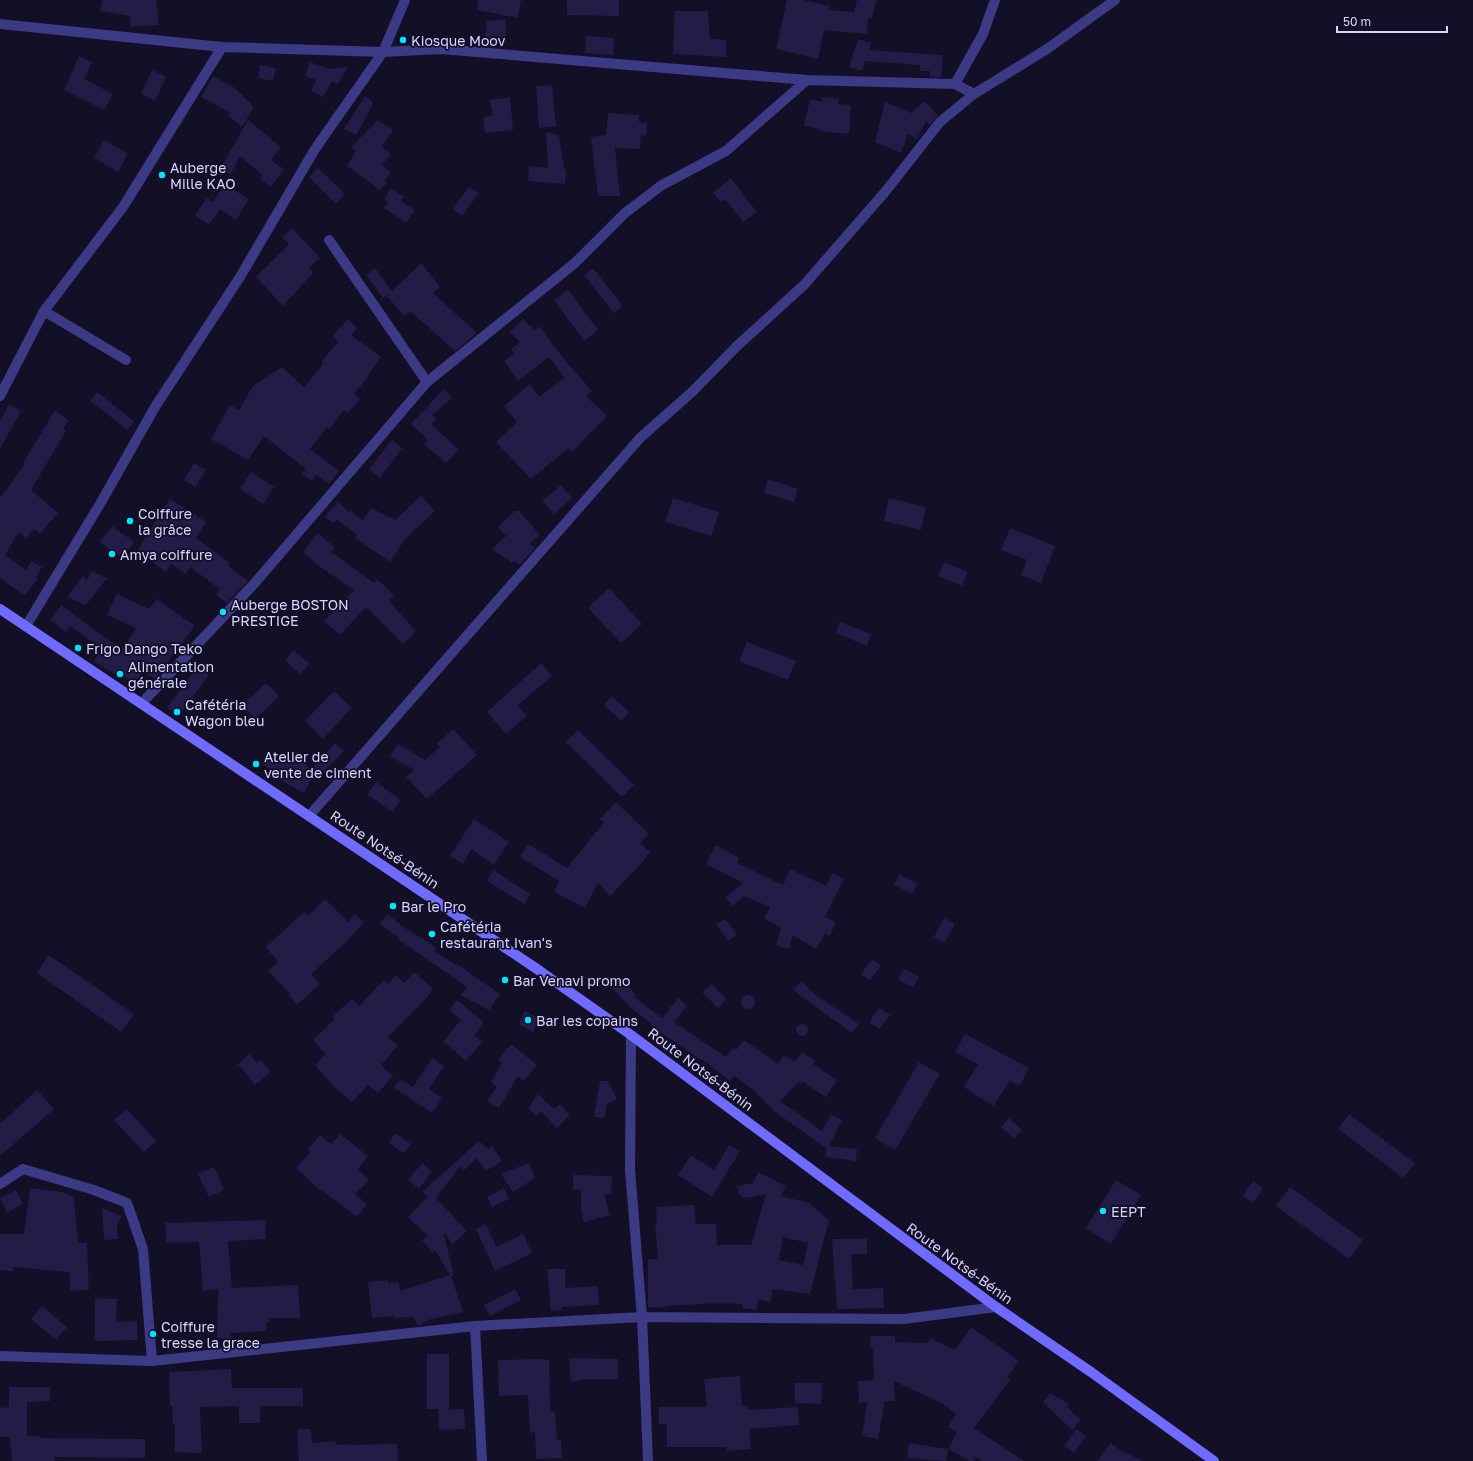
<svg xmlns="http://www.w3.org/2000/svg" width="1473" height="1461" font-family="'Golos Text',sans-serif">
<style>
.building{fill:#241b47;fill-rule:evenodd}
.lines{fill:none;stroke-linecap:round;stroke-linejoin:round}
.street{stroke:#3d3a85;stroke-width:10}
.secondary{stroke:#6f6bff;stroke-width:10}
.poi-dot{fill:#00e5ff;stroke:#130f26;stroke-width:1.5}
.labels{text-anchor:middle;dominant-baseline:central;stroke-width:3.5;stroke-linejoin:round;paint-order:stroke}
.poi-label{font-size:14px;fill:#d9d4ff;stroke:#130f26;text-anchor:start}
.street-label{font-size:14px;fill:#d9d4ff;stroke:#130f26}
</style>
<rect width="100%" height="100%" fill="#130f26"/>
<path class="building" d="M102,0H156L159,25L131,27L130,16L100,11Z
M478,0H521L518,18L477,10Z
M567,0H619V16L567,15Z
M787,0H803L830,6L828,10L854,12L857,0H876L872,19L868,18L867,34L824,30L818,59L776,49Z
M675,11H708L710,39L726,40V57L673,54Z
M506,19V44L485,43L487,21Z
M586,36L614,38L613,55L585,53Z
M858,39L871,43L869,50L943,55L941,77H930V71H920V65L865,61L862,71L849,67Z
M79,56L92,62L84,79L113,94L104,110L64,90Z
M310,62L329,69L348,67L338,84L332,81L323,97L311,90L316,80L305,76Z
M260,65L276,68L273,81L258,78Z
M152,70L166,77L155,101L141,94Z
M213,76L235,88L254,107L242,127L228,115L230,113L201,97Z
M552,85L556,126L539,128L536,86Z
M365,96L372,101V106L356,135L344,129Z
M510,97L513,130L485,133L483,117L493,116L490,100Z
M822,97L839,99L838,104L851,105L849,134L820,131V129L804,126L810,99L822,102Z
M924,101L938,115L930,125L926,121L917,139L908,134L901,153L875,142L885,102L911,113Z
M608,113L639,115V122L647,123L646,136L641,135L640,149L615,148L620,196H598L591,137L606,135Z
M248,120L281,147L271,160L284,169L271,187L260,179L262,175L240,156L230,175L220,169Z
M378,120L393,130L382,147L391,154L382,165L391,173L385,180L387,182L380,190L347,166L356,151L351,147Z
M546,132L559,135L564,169L566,170L565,184L528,181L529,166L548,168Z
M104,140L128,154L118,172L94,158Z
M318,168L345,194L336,204L309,177Z
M731,178L757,212L743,222L725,199L721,202L713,193Z
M225,184L249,199L236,220L220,209L209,225L195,215L207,198L213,202Z
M469,187L479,193L462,216L453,209Z
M391,188L404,197L401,201L415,210L406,223L384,208L388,202L384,199Z
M292,228L320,258L309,268L313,273L283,306L256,277L289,244L282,237Z
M421,263L440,287L433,293L477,333L455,351L410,311L404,316L387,296L389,294L383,298L366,275L375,268L392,291Z
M593,268L623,306L614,313L584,275Z
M568,290L598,330L584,341L554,300Z
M348,319L357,328L351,335L381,357L368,375L369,376L354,394L360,399L348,413L344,410L330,429L327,427L310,449L339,471L329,484L316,475L312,481L302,474L306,469L264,436L248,460L211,439L230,405L239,410L253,386L282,367L304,387L323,364L321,362L338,342L333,335Z
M523,319L535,330L539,326L564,359L592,391L586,396L607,416L572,452L569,448L531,479L496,442L517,422L504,406L530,384L539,397L565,378L549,357L518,381L504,361L514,354L511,349L520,342L510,332Z
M444,389L452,398L432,415L436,419L431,424L459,450L446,463L424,444L428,440L411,424Z
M97,392L134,421L128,430L90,401Z
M9,404L21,411L0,449V421Z
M55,410L69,421L63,429L66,431L31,490L58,513L40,534L34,529L26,538L19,532L5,555L26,570L31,561L42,567L36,577L38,578L25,596L0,578V498L25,464L23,463Z
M392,440L402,448L380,478L369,469Z
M194,463L206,470L195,487L184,480Z
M251,472L274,487L263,504L240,489Z
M768,479L798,489L794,502L764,493Z
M561,485L572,498L554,514L542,501Z
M421,496L435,511L405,539L390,562L355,538L357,535L337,519L334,523L324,517L338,502L349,512L350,510L363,521L371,508L395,520Z
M673,498L719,512L711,536L665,522Z
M889,498L926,507L921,530L884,521Z
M170,499L206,522L196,538L230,563L228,566L248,581L227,603L216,595L220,589L190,567L186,574L171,564L166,572L137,551Z
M515,511H519L540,535L529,544L535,548L520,565L514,561L512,563L492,549L506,536L498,527Z
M112,526L134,542L122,558L100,542Z
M1010,528L1055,546L1041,583L1021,575L1027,560L1001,550Z
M318,533L335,548L331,552L374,583L377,579L394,595L389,601L416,631L403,644L366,607L340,635L324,621L354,590L319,566L303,552Z
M944,562L968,572L962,586L938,576Z
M92,571L107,578L86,605L67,597L83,576L87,580Z
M609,588L642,624L621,643L588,608Z
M117,594L149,609L157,599L195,626L155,679L143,671L135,683L122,675L120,677L94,662L101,648L70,626L66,632L50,620L61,605L122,650L136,628L107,615Z
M840,622L871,634L867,646L836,633Z
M747,642L796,661L788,680L739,661Z
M294,650L310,664L300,674L285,660Z
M541,663L552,676L518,705L527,716L506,734L487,712Z
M198,666L209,675L178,716L167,708Z
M266,683L279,696L255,719L242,706Z
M334,691L352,708L323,739L305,721Z
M612,696L629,712L621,721L604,705Z
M453,729L477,755L427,799L406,777L414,770L390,756L398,744L425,760L440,747L436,744Z
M578,730L634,785L622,797L566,742Z
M335,743L344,751L318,778L314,774L304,793L275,777L276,775L263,764L273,752L283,761L291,752L311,769Z
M376,782L401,800L392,812L367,794Z
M616,802L649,834L640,843L650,852L640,865L610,896L598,883L585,908L554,892L559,881L520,857L528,844L567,868L604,822L600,819Z
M474,819L509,842L494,865L471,849L463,864L450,856Z
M716,845L739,858L737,863L783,885L790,869L826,886L832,873L844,879L825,917L836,922L830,936L825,934L816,949L793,935L789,949L776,945L781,928L764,918L770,907L744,896L733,906L725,898L743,883L706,864Z
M493,870L530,894L524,904L487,881Z
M899,874L917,883L913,894L894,885Z
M325,899L348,922L355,914L364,922L347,941L311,974L320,984L297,1005L288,994L290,993L268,971L278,962L266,947L304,912L308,916Z
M387,914L405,928L436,947L434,951L456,965L457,964L500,994L489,1010L460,995L467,987L398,939L399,938L380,924Z
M944,918L955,924L944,943L934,937Z
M724,919L728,922L737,935L728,941L716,924Z
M49,955L134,1014L121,1032L37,973Z
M872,959L881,965L870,981L861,974Z
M904,969L919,977L913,987L898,980Z
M414,972L433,989L424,1001L388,1037L398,1046L381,1065L393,1076L378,1093L368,1085L352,1102L335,1088L315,1065L326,1054L313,1040L335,1019L333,1016L352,999L359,1006L384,980L388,984L396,975L404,983Z
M621,978L636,995L634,997L662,1018L678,998L687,1006L674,1022L726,1057L733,1048L736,1050L744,1040L778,1064L784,1055L795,1062L802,1052L815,1061L813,1064L837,1080L826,1097L802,1081L801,1084L799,1082L780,1101L822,1131L831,1114L842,1120L829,1146L857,1149L856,1161L825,1157L826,1148L775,1112L753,1090L734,1076L730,1081L702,1059L701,1060L651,1026L652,1024L631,1008L610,986Z
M801,981L817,996L859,1024L852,1033L793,990Z
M711,984L727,999L718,1008L702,992Z
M741 1002a7 7 0 1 1 14 0a7 7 0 1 1-14 0Z
M457,1000L484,1022L474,1035L482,1042L466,1061L443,1041L461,1020L449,1010Z
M879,1008L890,1015L879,1029L869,1022Z
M525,1011L540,1019L533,1032L520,1025V1021Z
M796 1030a6 6 0 1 1 12 0a6 6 0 1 1-12 0Z
M965,1034L1029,1068L1020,1086L1010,1081L993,1106L964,1087L978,1064L955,1052Z
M511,1044L537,1065L524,1081L518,1076L499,1108L487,1101L497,1087L491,1082L502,1063L498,1060Z
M249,1054L257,1063L261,1060L271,1072L255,1085L238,1064Z
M432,1058L444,1066L429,1089L442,1098L432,1113L394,1088L400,1079L413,1087Z
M919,1062L940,1074L895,1150L875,1138Z
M600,1081H608L617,1099L607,1104L605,1118L594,1117Z
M37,1090L54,1109L0,1156V1124Z
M538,1094L554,1109L560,1104L570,1115L557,1128L541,1111L536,1116L528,1108Z
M127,1109L156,1141L144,1152L114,1120Z
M1349,1114L1415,1163L1403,1178L1338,1129Z
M1009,1118L1022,1130L1014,1139L1001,1127Z
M395,1133L411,1144L404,1153L389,1143Z
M340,1134L368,1156L358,1169L369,1180L355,1194L367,1204L357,1217L323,1191L322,1192L296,1168L311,1152L308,1149L320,1135L331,1144Z
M479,1141L488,1149L492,1146L502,1161L486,1171L477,1158L464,1170L460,1166L436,1198L467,1231L452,1245L446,1234L444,1235L454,1275L451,1276L463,1312L431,1319L418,1326L413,1317L394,1318V1316L372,1318L368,1282L388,1280V1283L399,1282L400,1291L450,1275L435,1250L432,1253L422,1240L428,1236L408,1217L428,1196L422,1192Z
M729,1145L740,1151L712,1197L678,1175L691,1155L714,1170Z
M422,1163L432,1171L419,1189L408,1180Z
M529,1163L535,1178L513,1192L501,1174Z
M214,1167L224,1190L209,1197L198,1174Z
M758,1172L786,1186L781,1196L809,1203L829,1220L810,1294L773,1289L770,1302L758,1299L757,1310L742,1308L743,1304L720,1303L665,1306V1308L648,1307V1259H658L655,1222H657L656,1207L694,1205L696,1224H716L717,1245H751L766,1194L745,1198L739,1195L737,1186L753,1183ZM783,1237L808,1243L803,1265L779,1260Z
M573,1175L612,1176L611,1194H604L610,1215L584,1222L581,1211V1190L573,1189Z
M1116,1180L1141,1195L1111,1244L1086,1228Z
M1253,1181L1263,1188L1253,1203L1243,1196Z
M1290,1187L1363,1240L1349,1259L1276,1206Z
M30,1188L62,1192L74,1197L78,1243H87L89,1290L70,1291L69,1272L13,1267V1271L0,1270V1234H24Z
M504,1188L509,1199L492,1207L487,1197Z
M16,1190L23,1203L7,1213L0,1198Z
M102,1208L121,1216L117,1227L118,1239L104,1240Z
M265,1220L266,1239L228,1241L232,1288L298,1285L300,1318H268L269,1322L266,1323V1331L231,1333V1339L217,1338L218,1289L203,1291L199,1242L166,1243L165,1223Z
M486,1224L496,1247L523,1234L532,1253L495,1271L476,1229Z
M832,1239H867V1254H851L853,1289L883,1288L884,1308L837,1309Z
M547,1269H565V1288L598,1286L599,1305L561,1307L562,1310L551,1311Z
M515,1289L521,1300L490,1316L484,1305Z
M95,1298L117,1299L116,1322L137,1321V1340L95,1341Z
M42,1306L67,1327L56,1340L31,1319Z
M971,1327L1019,1361L1007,1378L1010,1380L974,1428L1024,1461H982L975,1457L973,1461H970L948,1449L957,1432L948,1427L956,1414L941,1403L894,1381L895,1401H885L878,1439L862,1436L867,1402L859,1403L858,1381L874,1380L873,1349H871L870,1336H895V1342L928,1343L930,1338L955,1350Z
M427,1354H449V1410L464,1409L465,1429L439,1430L438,1409H427Z
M569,1358L618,1359V1379H582L583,1380L571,1382Z
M537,1359L549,1360L550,1412H555L557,1440H561L562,1458L536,1459L535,1432L530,1433L528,1395L499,1396L498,1360Z
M231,1369L232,1388H303V1406H260V1423H239V1406L200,1407L202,1453L175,1452V1424H173L172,1406H170L169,1372Z
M740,1376L742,1406H747L748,1410L798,1407L799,1425L749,1429L751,1449L727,1451V1447H667V1424H659V1407H707L704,1379Z
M795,1383H822L821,1404L795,1403Z
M9,1387H50V1401L27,1402V1436H39V1438L145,1439V1458L54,1457V1461H12L10,1437H0V1408L9,1407Z
M1050,1393L1069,1404L1067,1407L1081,1420L1072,1430L1043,1402Z
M297,1429H311L312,1443L335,1441L336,1445L397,1444L398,1461H299Z
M1076,1429L1086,1436L1074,1453L1064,1446Z
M909,1443L948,1449L946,1461L907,1458Z
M1111,1443L1120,1450L1143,1461H1097Z"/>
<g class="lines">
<path class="street" d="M0,24L222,47L383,52L441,49L807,80L955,84L974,94
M955,84L983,34L995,0
M329,240L427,382
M44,311L126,360
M0,396L44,311L123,207L222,47
M26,626L100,504L155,407L240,277L315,149L383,52L405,0
M142,703L254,584L427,382L575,263L625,213L662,185L726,151L807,80
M309,816L640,438L692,392L737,346L804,285L885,192L940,122L974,94L1047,49L1115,0
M631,1035L630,1170L642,1317L648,1461
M0,1184L23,1169L94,1190L127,1203L143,1249L152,1361
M475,1326L482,1461
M0,1356L152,1361L475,1326L642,1317L904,1319L996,1307"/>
<path class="secondary" d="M0,609L540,971L631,1035L996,1307L1091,1372L1214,1461"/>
</g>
<g class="poi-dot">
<circle cx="403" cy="40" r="4"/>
<circle cx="162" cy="175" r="4"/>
<circle cx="130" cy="521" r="4"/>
<circle cx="112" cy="554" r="4"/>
<circle cx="223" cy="612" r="4"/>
<circle cx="78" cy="648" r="4"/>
<circle cx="120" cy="674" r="4"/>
<circle cx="177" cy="712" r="4"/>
<circle cx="256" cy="764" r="4"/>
<circle cx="393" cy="906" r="4"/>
<circle cx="432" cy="934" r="4"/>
<circle cx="505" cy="980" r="4"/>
<circle cx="528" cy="1020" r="4"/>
<circle cx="1103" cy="1211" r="4"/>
<circle cx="153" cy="1334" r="4"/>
</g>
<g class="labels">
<g class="poi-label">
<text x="411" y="40">Kiosque Moov</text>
<text x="170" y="167">Auberge<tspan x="170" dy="16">Mille KAO</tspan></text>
<text x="138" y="513">Coiffure<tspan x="138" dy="16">la grâce</tspan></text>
<text x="120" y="554">Amya coiffure</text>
<text x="231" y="604">Auberge BOSTON<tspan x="231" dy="16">PRESTIGE</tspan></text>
<text x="86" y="648">Frigo Dango Teko</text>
<text x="128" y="666">Alimentation<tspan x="128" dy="16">générale</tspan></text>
<text x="185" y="704">Cafétéria<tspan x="185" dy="16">Wagon bleu</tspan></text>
<text x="264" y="756">Atelier de<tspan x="264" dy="16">vente de ciment</tspan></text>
<text x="401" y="906">Bar le Pro</text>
<text x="440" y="926">Cafétéria<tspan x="440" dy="16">restaurant Ivan's</tspan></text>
<text x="513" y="980">Bar Venavi promo</text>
<text x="536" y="1020">Bar les copains</text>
<text x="1111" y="1211">EEPT</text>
<text x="161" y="1326">Coiffure<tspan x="161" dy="16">tresse la grace</tspan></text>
</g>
<g class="street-label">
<text transform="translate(385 849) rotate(34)">Route Notsé-Bénin</text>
<text transform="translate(701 1069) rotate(37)">Route Notsé-Bénin</text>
<text transform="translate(960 1263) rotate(36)">Route Notsé-Bénin</text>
</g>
</g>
<path d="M1337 26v6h110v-6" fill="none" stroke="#d9d4ff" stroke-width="2"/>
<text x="1343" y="26" font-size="12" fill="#d9d4ff" stroke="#130f26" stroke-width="3" paint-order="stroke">50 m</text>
</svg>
